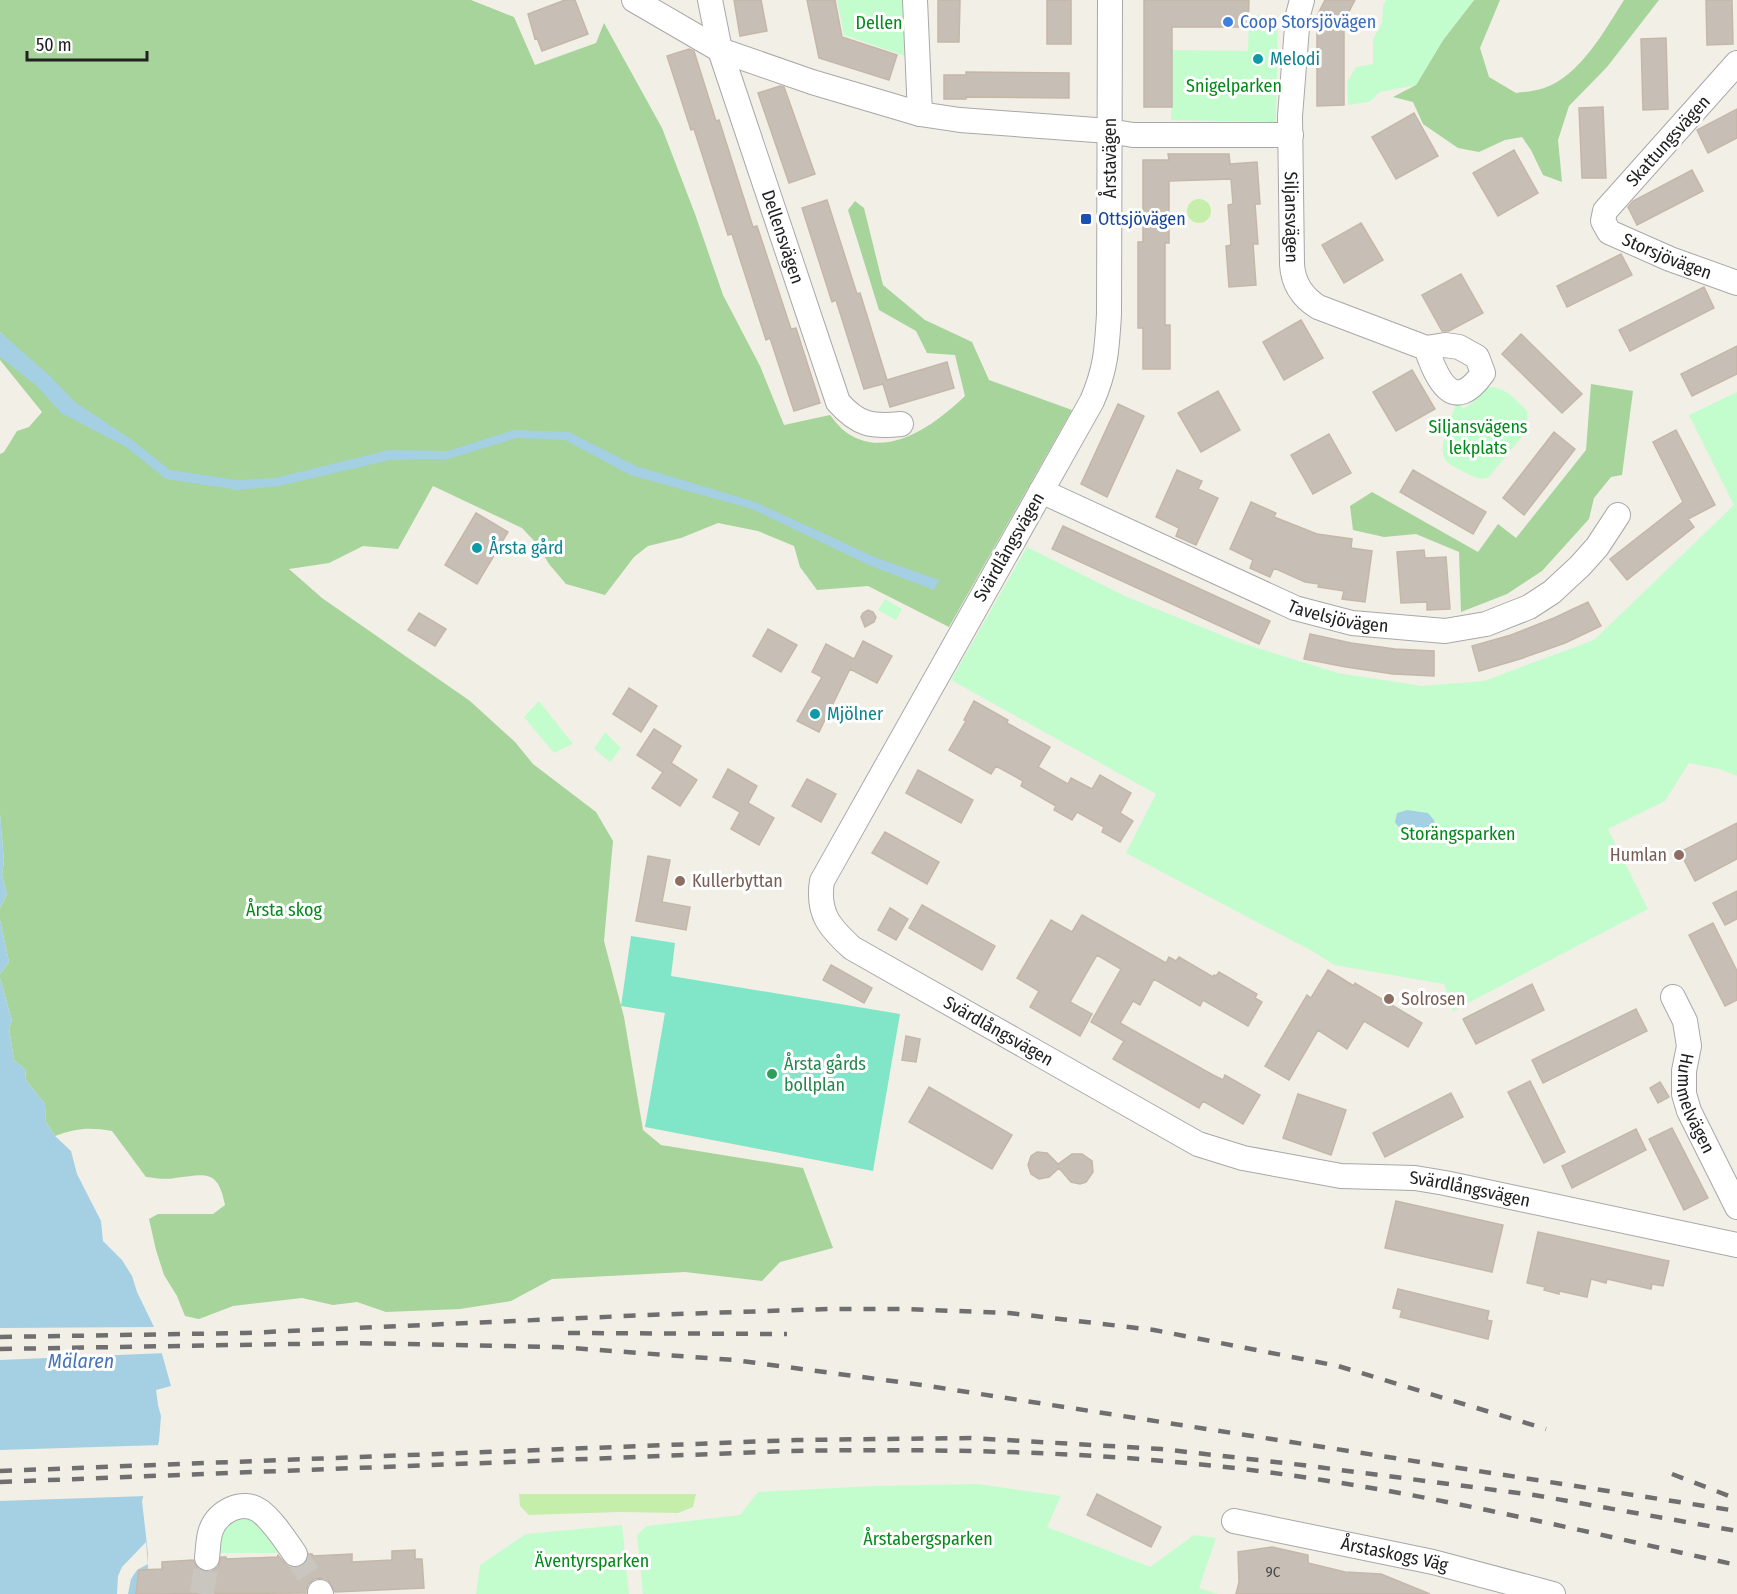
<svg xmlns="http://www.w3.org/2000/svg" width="1737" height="1594" font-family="'Fira Sans Condensed',sans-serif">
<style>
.grass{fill:#c6eeab}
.forest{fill:#a6d49a}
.park{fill:#c3fdcd}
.pitch{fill:#81e5c7}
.water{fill:#a5cfe2}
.pier{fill:#f2efe7}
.building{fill:#c7bfb6;stroke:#c5b7a8;stroke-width:1.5}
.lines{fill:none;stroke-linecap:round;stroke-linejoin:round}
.minor-tunnel{stroke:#c8c6bf;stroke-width:24;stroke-dasharray:24 12;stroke-linecap:butt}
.minor-casing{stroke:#a8a8a8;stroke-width:26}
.minor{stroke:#fff;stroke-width:24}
.rail{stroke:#6f6f6f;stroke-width:4.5;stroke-dasharray:12 12;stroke-linecap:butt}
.shop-dot{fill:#3f7fe0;stroke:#fff;stroke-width:2}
.culture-dot{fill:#0f9aa8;stroke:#fff;stroke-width:2}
.transit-dot{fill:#1a4fb4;stroke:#fff;stroke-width:2}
.education-dot{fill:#8d6e63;stroke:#fff;stroke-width:2}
.leisure-dot{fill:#2e9e5b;stroke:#fff;stroke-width:2}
.labels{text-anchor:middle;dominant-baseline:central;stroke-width:6;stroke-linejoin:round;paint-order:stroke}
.number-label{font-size:15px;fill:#4a4846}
.shop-label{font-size:18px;fill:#366cbe;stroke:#fff;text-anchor:start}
.park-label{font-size:18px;fill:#048a1b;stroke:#fff}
.culture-label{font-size:18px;fill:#0d838f;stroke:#fff;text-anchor:start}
.street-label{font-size:18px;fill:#212121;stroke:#fff}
.transit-label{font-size:18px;fill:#164399;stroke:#fff;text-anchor:start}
.education-label{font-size:18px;fill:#785e54;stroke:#fff;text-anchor:start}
.leisure-label{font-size:18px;fill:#27864d;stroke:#fff;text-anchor:start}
.water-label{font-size:20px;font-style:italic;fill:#4676b9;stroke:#fff}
</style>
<rect width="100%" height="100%" fill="#f2efe7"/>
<path class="grass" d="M1187 211a12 12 0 1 1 24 0a12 12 0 1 1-24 0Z
M519,1494H696L693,1507L678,1513L620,1512L529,1515L520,1506Z"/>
<path class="forest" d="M0,0H471L514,17L535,65L596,43L604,23L662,128L695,214L723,295L760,366L784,425L830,415C834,420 838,425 842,429C883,464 935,425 965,396L955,355L927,353L916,331L879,310L848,210L855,201L864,208L883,285L925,320L972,342L989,380L1072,410L949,627L868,586L817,590L800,567L794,546L758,531L718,523L681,538L648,546L634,557L605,595L566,584L549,564L537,544L522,528L433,486L398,549L363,546L329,563L289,569L322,598L470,701L515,742L533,764L596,812L613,841L604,941L624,1017L643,1130L661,1145L803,1168L833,1248L780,1262L762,1281L685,1272L552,1279L511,1301L460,1309L386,1312L357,1302L333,1305L302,1298L233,1306L199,1319L185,1316L177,1296L164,1275L156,1250L149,1219L158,1214H213L225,1205C218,1169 206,1174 175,1178C166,1180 155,1178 146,1177L112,1131C89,1127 77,1128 55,1136L46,1122L45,1104L25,1079L26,1070L14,1060L9,1028L12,1021L0,978V974L9,962L0,920V908L7,894L2,875L4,861L0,814V454L4,452L17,431L29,427L42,412L0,360V349L8,340L0,332Z
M1474,0H1500L1480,48L1489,77L1516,93C1525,92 1535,91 1544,88C1579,77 1605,30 1624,0H1659L1607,67L1569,106L1558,140L1562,182L1543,175L1531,150L1522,137L1505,140L1479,152L1458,148L1423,124L1413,102L1393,97L1416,85L1443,40Z
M1591,384L1633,391L1622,475L1611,477L1594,498L1589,519L1542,571L1507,594L1461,612L1459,552L1416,534L1384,537L1353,530L1350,506L1372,492L1478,552L1498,524L1516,538L1586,450Z"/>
<path class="park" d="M837,0H903L905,56L844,35Z
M1386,0H1474L1443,40L1416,85L1380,92L1369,102L1348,105L1347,82L1356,67L1373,64V39L1382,23L1383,6Z
M1249,15L1278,16L1276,122L1171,120L1172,50L1248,51Z
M1490,387C1507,388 1515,399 1527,411L1528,429L1489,477C1478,481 1472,476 1462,471C1457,468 1450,465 1446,461C1436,449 1452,413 1458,401L1463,409L1476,400L1473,393Z
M1737,392V776L1719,769L1689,763L1665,801L1608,829L1648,909L1453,1011L1444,984L1334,965L1314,952L1126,853L1156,794L951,680L1027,547L1127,597L1241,643L1338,673L1422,686L1484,681L1594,640L1734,505L1689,415Z
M885,599L902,609L896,620L878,610Z
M539,701L573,744L554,753L524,717Z
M605,732L621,748L610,762L594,749Z
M977,1484L1061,1496L1047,1527L1150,1567L1194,1535L1216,1538L1199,1588L1218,1594H643L637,1535L647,1526L740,1515L758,1492L874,1486Z
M251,1513L281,1553H214L217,1532L230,1516Z
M622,1525L629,1594H476L480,1565L526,1534Z"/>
<path class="pitch" d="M631,936L675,943L671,976L900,1014L873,1171L645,1127L665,1013L621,1006Z"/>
<path class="water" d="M0,332L50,376L75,402L132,440L170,470L237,480L275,478L389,450L448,451L514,430L569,432L636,466L755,502L877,558L939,580L934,590L871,566L752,509L630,475L565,440L517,438L448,459L390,460L279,486L238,490L166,479L126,447L61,413L37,386L0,357Z
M1407,810L1428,813L1434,820L1435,830C1419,839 1405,837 1395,822L1397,813Z
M0,814L4,861L2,875L7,894L0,908Z
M0,920L9,962L0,974Z
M0,978L12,1021L9,1028L14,1060L26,1070L25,1079L45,1104L46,1122L55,1136L71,1151L77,1174L101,1221L103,1241L122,1260L132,1276L137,1292L155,1329L171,1386L156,1390L158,1405L161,1416L159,1441L142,1501L148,1554V1594H0Z"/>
<path class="pier" d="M157,1327L166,1353L0,1360V1328Z
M161,1445L146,1496L0,1501V1450Z
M146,1542L148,1564L137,1570L131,1579L128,1594H117L118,1576L122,1567Z"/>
<path class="building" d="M565,0H575L588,34L542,51L537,38L535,39L528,14Z
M734,0H761L767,31L740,36Z
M807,0H835L842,37L897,55L889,80L819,58Z
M938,0H960L959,42H938Z
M1047,0H1071V44H1047Z
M1144,0H1249L1248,27H1172V107H1144Z
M1325,0H1355L1344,21V105L1317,106V16Z
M1706,0H1732L1733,44L1707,45Z
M1666,38L1668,109L1643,110L1641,39Z
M689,49L694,51L716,121L719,120L753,227L757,226L791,329L796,328L820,403L794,411L770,338L766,340L732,234L728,235L694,129L691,130L667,56Z
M966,72L1069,73V98L966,97V99H944V75H966Z
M780,86L784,87L815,174L789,183L758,93Z
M1603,107L1606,178H1582L1579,108Z
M1737,109V138L1708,153L1697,130Z
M1414,113L1438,156L1396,179L1372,137Z
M1514,150L1538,193L1498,216L1473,173Z
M1168,154H1229L1230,164L1257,162L1260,204H1255L1258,244H1253L1256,285L1229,287L1226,246L1231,245L1228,205L1233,204L1231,179L1169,181V243H1165V325H1170V369H1143V328H1138V242H1143V160H1169Z
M1692,170L1703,191L1637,225L1628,207L1633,201Z
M827,200L857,294L860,293L887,380L947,362L954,388L890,407L883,384L864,389L836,300L832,302L802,208Z
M1361,223L1383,260L1344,283L1322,245Z
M1621,254L1632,275L1567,307L1557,286Z
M1461,274L1483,313L1449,331H1442L1422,295Z
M1704,287L1714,308L1630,351L1619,330Z
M1301,320L1323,358L1284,380L1263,342Z
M1521,334L1582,394L1562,413L1502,354Z
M1737,346V374L1692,396L1681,374Z
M1412,370L1435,409L1396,431L1373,392Z
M1218,391L1240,430L1201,452L1178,413Z
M1118,404L1144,416L1107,497L1081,484Z
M1676,430L1715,505L1688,519L1694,527L1627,580L1610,559L1683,502L1653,442Z
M1554,432L1575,449L1524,515L1503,498Z
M1329,434L1351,473L1313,494L1291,455Z
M1177,470L1202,481L1198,489L1218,498L1196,545L1176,536L1179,528L1156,517Z
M1413,470L1486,512L1473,534L1400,492Z
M1251,502L1276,513L1274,517L1317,534L1352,539L1351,548L1372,551L1365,602L1342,599L1344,591L1318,587L1319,584L1305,582L1274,568L1270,577L1250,568L1253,560L1230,549Z
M476,513L508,532L477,584L445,565Z
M1063,526L1270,621L1259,644L1052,549Z
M1424,550L1425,558L1446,557L1450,609L1427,610V602L1401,603L1397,552Z
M1588,602L1601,626L1565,643L1520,659L1479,671L1472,646L1511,635L1554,618Z
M868,610L873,612L876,617L874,622L865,627L861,617L863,613Z
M419,613L446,629L435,646L408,630Z
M768,629L797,645L781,672L753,656Z
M1310,634L1351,643L1395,649L1434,651V676L1393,674L1346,667L1304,659Z
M863,641L892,656L877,683L850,669L819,732L797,721L822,677L812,672L826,644L854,659Z
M629,688L657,706L641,732L613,714Z
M974,701L1008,720L1007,723L1050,747L1038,767L1068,784L1071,778L1092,789L1100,775L1131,793L1120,813L1133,821L1120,842L1102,832L1104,827L1077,812L1072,820L1054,810L1056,806L1021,786L1023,781L996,766L991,774L949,750L966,721L964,720Z
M654,729L681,746L671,763L697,780L680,806L652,788L663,772L637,755Z
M728,769L757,786L748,803L774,818L759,845L731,829L740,812L713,797Z
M918,770L973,800L961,823L906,793Z
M807,779L836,794L821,822L792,806Z
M1737,823V859L1695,881L1680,852Z
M885,832L939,862L927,884L872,853Z
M648,856L670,860L662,902L690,907L686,930L636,921Z
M1737,891V919L1725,925L1713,903Z
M922,905L995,946L982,970L909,928Z
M890,908L908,919L896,940L878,930Z
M1082,915L1166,963L1169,957L1176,961L1179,957L1213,977L1214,975L1216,976L1219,972L1257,994L1255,998L1262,1002L1248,1026L1203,1000L1200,1006L1154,979L1140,1005L1133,1001L1120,1023L1213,1075L1223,1080L1225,1075L1260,1095L1243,1124L1203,1101L1199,1108L1113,1059L1124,1041L1091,1022L1121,969L1097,955L1070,1002L1092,1014L1080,1036L1030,1007L1039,991L1017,978L1051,920L1072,932Z
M1713,923L1737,971V1000L1725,1006L1689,935Z
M831,965L872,988L864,1003L823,980Z
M1328,970L1354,986L1355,983L1422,1023L1408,1047L1364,1021L1347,1049L1318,1030L1289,1080L1265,1066L1307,995L1311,998Z
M1532,984L1544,1010L1476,1044L1463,1019Z
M1636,1009L1647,1031L1543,1083L1532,1060Z
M906,1036L920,1039L916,1062L902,1060Z
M1530,1081L1565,1152L1544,1163L1508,1092Z
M1660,1082L1669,1097L1658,1103L1650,1088Z
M929,1087L1012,1135L992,1169L909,1122Z
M1451,1093L1463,1117L1385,1157L1373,1133Z
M1298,1094L1346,1110L1331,1155L1283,1138Z
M1672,1128L1708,1198L1684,1210L1649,1139Z
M1636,1129L1646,1150L1572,1188L1562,1166Z
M1037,1152L1047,1153L1058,1164L1072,1154H1082L1092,1161L1093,1172L1086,1182L1080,1184L1071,1182L1059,1168L1049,1177L1039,1179L1031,1174L1028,1165L1031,1156Z
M1396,1201L1503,1225L1492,1272L1385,1248Z
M1538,1232L1669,1261L1663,1286L1652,1284L1651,1289L1607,1279L1606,1283L1591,1279L1587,1297L1559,1291V1294L1544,1290L1545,1287L1527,1283Z
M1398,1289L1489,1311L1487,1320L1492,1321L1488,1339L1400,1317L1402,1310L1393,1308Z
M1097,1494L1161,1527L1151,1547L1087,1515Z
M1272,1547L1308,1555V1563L1345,1572L1381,1574L1430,1594H1236L1239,1582L1238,1552Z
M415,1550V1559H422L424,1588L335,1592L328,1580L320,1578L314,1579L308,1584L306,1593L136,1594L139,1570L162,1569V1562L193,1560L198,1569L206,1572L212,1571L218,1567L221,1557H226V1559L277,1557L278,1555L288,1567L296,1568L304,1565L308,1561L309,1554H312L313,1556L352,1554V1562L392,1560V1551Z"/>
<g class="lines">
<path class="minor-tunnel" d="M295,1554L320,1592
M202,1594L207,1558"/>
<g class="minor-casing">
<g id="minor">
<path d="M634,0L720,50L812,82L920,114L960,120L1109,131L1133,135H1291"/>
<path id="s1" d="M710,0L720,50L838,402C858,425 872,427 901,424"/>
<path d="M915,0L920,114"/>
<path id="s2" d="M1110,0L1109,314C1107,348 1106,369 1092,401L822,881C817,913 829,927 852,948L1198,1144L1243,1158L1341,1176L1415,1178L1445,1183L1737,1245"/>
<path id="s3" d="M1302,0L1298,15L1290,116L1292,264C1293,283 1302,297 1318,307L1426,348L1445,345L1459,347L1477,357L1483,373C1453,416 1437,379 1426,348"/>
<path id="s4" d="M1737,63L1605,211L1603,221L1609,232L1670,259L1737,283"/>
<path id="s5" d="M1041,491L1295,608L1352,623L1445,631L1486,624L1529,607L1552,592L1580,566L1597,547L1618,515"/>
<path id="s6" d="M1673,997L1685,1021L1689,1046L1684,1071V1094L1689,1111L1737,1207"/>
<path id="s7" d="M1234,1521L1433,1562L1553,1594"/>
<path d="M207,1558C208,1550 208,1538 211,1530C218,1512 242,1498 260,1511C274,1522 285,1540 295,1554"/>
<path d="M320,1592L321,1594"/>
</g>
</g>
<use href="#minor" class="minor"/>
<path class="rail" d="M568,1333L787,1334
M0,1337L245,1333L648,1315L828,1309H905L1009,1313L1154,1330L1338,1366L1546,1429
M0,1349L352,1343L558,1347L734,1360L922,1385L1737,1511
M0,1471L796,1440L971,1438L1161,1449L1302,1465L1534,1495L1737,1531
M1672,1474L1737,1499
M0,1482L788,1451C966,1448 1145,1452 1322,1480C1461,1501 1599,1535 1737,1565"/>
</g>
<circle class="shop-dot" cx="1228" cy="22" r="6"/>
<g class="culture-dot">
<circle cx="1258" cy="59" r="6"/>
<circle cx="477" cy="548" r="6"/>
<circle cx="815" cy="714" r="6"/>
</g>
<rect class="transit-dot" x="1080" y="213" width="12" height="12" rx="3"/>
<g class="education-dot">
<circle cx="1679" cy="855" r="6"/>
<circle cx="680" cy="881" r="6"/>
<circle cx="1389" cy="999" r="6"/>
</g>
<circle class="leisure-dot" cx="772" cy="1074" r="6"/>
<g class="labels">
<g class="number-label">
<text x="1273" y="1572">9C</text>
</g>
<g class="shop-label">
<text x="1240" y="22">Coop Storsjövägen</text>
</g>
<g class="park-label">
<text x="879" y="23">Dellen</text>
<text x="1234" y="86">Snigelparken</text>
<text x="1478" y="427">Siljansvägens<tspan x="1478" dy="21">lekplats</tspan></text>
<text x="1458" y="834">Storängsparken</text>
<text x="284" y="910">Årsta skog</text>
<text x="928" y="1539">Årstabergsparken</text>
<text x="592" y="1561">Äventyrsparken</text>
</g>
<g class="culture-label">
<text x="1270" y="59">Melodi</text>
<text x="489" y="548">Årsta gård</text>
<text x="827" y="714">Mjölner</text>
</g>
<g class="street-label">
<text transform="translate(1668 141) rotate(-48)">Skattungsvägen</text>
<text transform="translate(1110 158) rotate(-90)">Årstavägen</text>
<text stroke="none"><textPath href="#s3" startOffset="218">Siljansvägen</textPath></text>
<text stroke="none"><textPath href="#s1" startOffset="248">Dellensvägen</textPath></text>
<text stroke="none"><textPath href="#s4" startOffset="284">Storsjövägen</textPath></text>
<text transform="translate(1009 547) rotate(-60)">Svärdlångsvägen</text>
<text stroke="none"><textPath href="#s5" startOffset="324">Tavelsjövägen</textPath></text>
<text stroke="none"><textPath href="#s2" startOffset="1200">Svärdlångsvägen</textPath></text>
<text stroke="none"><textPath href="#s6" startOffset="112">Hummelvägen</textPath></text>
<text stroke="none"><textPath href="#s2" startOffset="1706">Svärdlångsvägen</textPath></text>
<text stroke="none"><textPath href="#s7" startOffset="164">Årstaskogs Väg</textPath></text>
</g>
<g class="transit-label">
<text x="1098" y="219">Ottsjövägen</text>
</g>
<g class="education-label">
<text x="1667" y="855" text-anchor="end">Humlan</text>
<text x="692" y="881">Kullerbyttan</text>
<text x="1401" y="999">Solrosen</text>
</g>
<g class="leisure-label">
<text x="784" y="1064">Årsta gårds<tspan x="784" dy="21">bollplan</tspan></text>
</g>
<g class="water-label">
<text x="81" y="1361">Mälaren</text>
</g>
</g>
<path d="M27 51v9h120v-9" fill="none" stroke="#212121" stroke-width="3"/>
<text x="36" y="51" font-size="18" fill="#212121" stroke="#ffffff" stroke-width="4.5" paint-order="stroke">50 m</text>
</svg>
